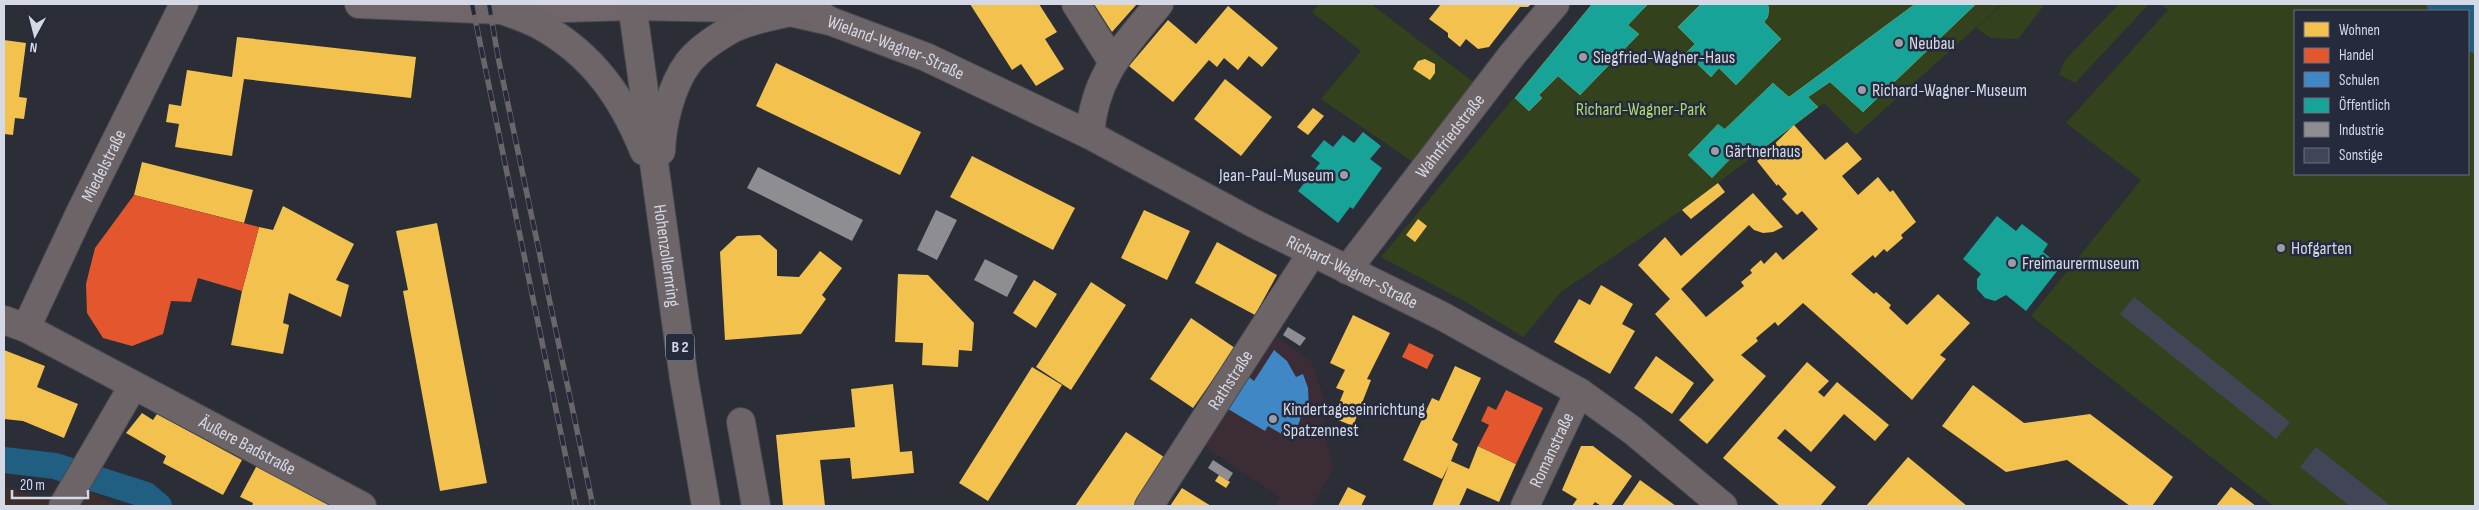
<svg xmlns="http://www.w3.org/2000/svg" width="2479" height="510" font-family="'Sofia Sans Condensed',sans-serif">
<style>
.commercial{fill:#3e2d2d}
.education{fill:#3b2c36}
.green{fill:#33421c;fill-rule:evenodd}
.water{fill:#205e82}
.homes{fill:#f2c14e}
.shops{fill:#e4572e}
.schools{fill:#3f88c5}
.public{fill:#17a398}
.industry{fill:#8d8d92}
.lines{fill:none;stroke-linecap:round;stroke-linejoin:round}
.canal{stroke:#205e82;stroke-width:26}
.building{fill:#424556}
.street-casing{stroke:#474a52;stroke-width:30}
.secondary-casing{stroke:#474a52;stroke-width:30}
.primary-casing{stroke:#474a52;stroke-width:30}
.street{stroke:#6c6467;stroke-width:28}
.secondary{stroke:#70666a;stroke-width:28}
.primary{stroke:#6e6569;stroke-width:28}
.rail-casing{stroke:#6a6569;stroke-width:5.5}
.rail{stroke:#252a3d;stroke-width:4;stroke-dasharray:11;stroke-linecap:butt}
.poi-dot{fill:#9a9da9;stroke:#252a3d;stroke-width:2}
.labels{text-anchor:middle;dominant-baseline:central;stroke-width:5;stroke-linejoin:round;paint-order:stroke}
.shield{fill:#252a3d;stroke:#a0a4b3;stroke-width:1}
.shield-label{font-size:16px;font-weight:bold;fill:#d5d9e6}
.poi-label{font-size:18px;fill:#d5d9e6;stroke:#252a3d;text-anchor:start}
.street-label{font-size:18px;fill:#d5d9e6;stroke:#252a3d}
.park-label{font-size:18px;fill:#add86e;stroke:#252a3d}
</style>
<rect width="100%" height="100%" fill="#2b2e37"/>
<path class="commercial" d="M64,477L117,506H4L6,485L46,502Z"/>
<path class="education" d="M1276,337L1311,361L1323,396L1324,429L1333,470L1312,506H1274L1280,497L1204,446Z"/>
<path class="green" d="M1319,4H1371L1476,84L1416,164L1321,99L1361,51L1312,12Z
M1592,4H2002L1856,135L1824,103L1682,210L1561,292L1523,337L1468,303L1381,257Z
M2003,4H2045L2018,39L1991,38L1976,28Z
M2119,4H2149L2075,83L2059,75L2065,60Z
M2161,4H2475V506H2274L2031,316L2141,180L2066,123L2168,10ZM2295,11H2468V174H2295Z"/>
<path class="water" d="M2426,4H2475V54L2468,51V11H2429Z"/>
<path class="homes" d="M970,4H1039L1057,32L1045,39L1064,69L1036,86L1021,64L1012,70Z
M1094,4H1137L1112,32Z
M1441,4H1531L1528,7H1520L1489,47L1478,49L1466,39L1460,47L1448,37V33L1429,19Z
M1592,4H1648L1628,25L1639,34L1580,95L1558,76L1539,95L1542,98L1529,111L1515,98Z
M1701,4H1767L1769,7L1768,17L1764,22L1781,39L1736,85L1719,68L1711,77L1686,53L1695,44L1678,27Z
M1915,4H1976L1863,112L1830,82L1808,97L1818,107L1753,156L1725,129L1773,83L1789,97Z
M1228,6L1278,48L1262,67L1249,56L1238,70L1224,58L1217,67L1209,60L1173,102L1129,66L1168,20L1196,44Z
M237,37L416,57L411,98L244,79L232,156L175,147L179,124L166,122L169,104L181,106L187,70L232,77Z
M4,40L26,43L19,97L27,98L24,119L15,118L13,135L4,134Z
M1425,59L1435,64V73L1430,80L1413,69L1418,61Z
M776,63L921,132L900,175L756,106Z
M1225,79L1272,117L1241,156L1194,119Z
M1313,108L1324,116L1308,135L1297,127Z
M1794,125L1825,160L1847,142L1862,159L1842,176L1858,195L1878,177L1890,192L1893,190L1916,222L1901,235L1903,238L1887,252L1884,249L1875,258L1873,255L1851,274L1874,294L1876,292L1891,305L1889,308L1907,325L1938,294L1970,323L1940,355L1946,359L1912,400L1803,303L1778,326L1775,322L1756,338L1758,341L1741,355L1766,376L1707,444L1679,420L1714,380L1655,314L1670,299L1638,265L1665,237L1681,256L1753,193L1783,227L1773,232L1763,233L1754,230L1749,225L1681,289L1706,317L1744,286L1741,282L1752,273L1750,270L1761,260L1764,264L1776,252L1783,260L1818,229L1802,211L1797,215L1782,199L1787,194L1778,184L1777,186L1757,161Z
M972,156L1075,208L1053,250L950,197Z
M142,162L253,190L244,223L134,195Z
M1718,183L1725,192L1691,219L1682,210Z
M283,206L354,244L336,280L349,285L341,317L289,293L283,323L289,325L283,354L231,345L242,291L259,227L273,230Z
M1144,210L1190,231L1167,280L1121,258Z
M1418,219L1427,226L1415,242L1406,235Z
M437,223L487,483L440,491L403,291L408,290L396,231Z
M760,235L777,250V276L799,277L820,251L842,268L822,295L826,299L801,334L725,340L720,252L737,236Z
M1217,242L1277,275L1255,315L1195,283Z
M898,274L928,275L974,323L972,351L959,350L958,367L922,365L923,343L895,342Z
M1034,280L1057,294L1036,328L1013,313Z
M1091,282L1126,305L1071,390L1036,367Z
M1601,285L1633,304L1622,324L1635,331L1610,374L1554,342L1579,299L1590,305Z
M1353,315L1390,333L1367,379L1371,380L1353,426L1333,418L1344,391L1336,388L1345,370L1330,363Z
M1191,318L1235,348L1193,408L1150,379Z
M4,350L45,366L37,387L78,404L64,438L23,421L4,419Z
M1656,356L1694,383L1672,414L1634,388Z
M1807,362L1829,381L1818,392L1824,397L1837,382L1889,425L1875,441L1844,414L1811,452L1785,429L1777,438L1836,487L1820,506H1780L1723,458Z
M1455,366L1481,378L1452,440L1458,444L1451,461L1469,469L1478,446L1516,464L1499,502L1467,488L1459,506H1432L1449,465L1442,479L1403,460L1432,398L1439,401Z
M1032,367L1062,385L988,501L959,483Z
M893,384L900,452L912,451L914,473L852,479L850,458L820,460L825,506H783L776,435L855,427L851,389Z
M1973,385L2024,423L2090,414L2173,477L2152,506H2130L2067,460L2006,472L1942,426Z
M142,413L153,420L157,414L242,460L223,495L163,463L166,456L126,433Z
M1126,432L1167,459L1134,506H1075Z
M1581,446H1593L1632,476L1611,506H1601L1595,502L1592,506H1572L1577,499L1562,490Z
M1908,457L1967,506H1866Z
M257,465L296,487L332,506H252L253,503L240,497Z
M1219,475L1230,482L1226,488L1215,481Z
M1640,480L1676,506H1622Z
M1348,487L1366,496L1361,506H1338Z
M2231,487L2256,506H2216Z
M1182,488L1211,506H1170Z"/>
<path class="shops" d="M1718,124L1742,147L1712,178L1688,155Z
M134,195L259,227L242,291L198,278L191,302L171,301L163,334L132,346L103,338L87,313L86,284L95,248Z
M1409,343L1434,355L1427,369L1402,357Z
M1506,390L1543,408L1516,464L1478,446L1489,425L1481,421L1488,406L1496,410Z"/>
<path class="schools" d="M1274,350L1287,361L1296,377L1303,374L1308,388L1309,411L1301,410L1300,420L1292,440L1268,426L1265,431L1228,409L1249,377L1254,381Z"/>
<path class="public" d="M1592,4H1648L1628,25L1639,34L1580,95L1558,76L1539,95L1542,98L1529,111L1515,98Z
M1701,4H1767L1769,7L1768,17L1764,22L1781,39L1736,85L1719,68L1711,77L1686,53L1695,44L1678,27Z
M1915,4H1976L1863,112L1830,82L1808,97L1818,107L1753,156L1742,147L1712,178L1688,155L1718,124L1725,129L1773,83L1789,97Z
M1363,132L1381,146L1370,159L1382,168L1353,209L1350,207L1338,223L1298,191L1320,163L1311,156L1324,140L1333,147L1343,135L1354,143Z
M1997,216L2016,231L2022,224L2048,244L2043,252L2061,266L2026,311L2006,295L1995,301L1985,298L1977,289V279L1981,274L1963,259Z"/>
<path class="industry" d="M758,167L863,220L852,241L747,188Z
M936,210L957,220L937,260L917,250Z
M985,259L1018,276L1007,297L974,280Z
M1288,327L1306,338L1300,346L1283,335Z
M1213,460L1233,473L1228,481L1208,468Z"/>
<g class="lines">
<path class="canal" d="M4,460L55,466L146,495L159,506"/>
</g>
<path class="building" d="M2134,297L2290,422L2276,439L2120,314Z
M2316,447L2391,506H2350L2300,467Z"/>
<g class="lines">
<g class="street-casing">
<g id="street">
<path d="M1076,4L1112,61"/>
<path id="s1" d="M632,6L739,8L790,12L830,21L926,57L1090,135L1253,223L1442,316L1579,392L1632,430L1723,506"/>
<path d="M1090,135C1094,76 1124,47 1159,4"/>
<path id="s2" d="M1347,270L1512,55L1555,4"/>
<path id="s3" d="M4,320L26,328L362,506"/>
<path id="s4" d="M26,328L79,215L184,4"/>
<path d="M741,422L756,506"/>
<path d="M63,506L133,386"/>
<path id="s5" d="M1149,506L1312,253"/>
<path id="s6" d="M1525,506L1579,392"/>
</g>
</g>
<g class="secondary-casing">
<path id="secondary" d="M359,4L502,10L632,6"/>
</g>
<g class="primary-casing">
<g id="primary">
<path id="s7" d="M632,4L684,379L706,506"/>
<path d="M801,4L830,21"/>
<path d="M502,10C515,15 529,19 541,26C593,55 622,97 644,151"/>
<path d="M661,151C662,124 671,86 688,63C698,50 716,38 730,30C748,20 770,17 790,12"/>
</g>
</g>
<use href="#street" class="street"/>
<use href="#secondary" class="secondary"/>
<use href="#primary" class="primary"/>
<g class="rail-casing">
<path id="rail" d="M472,4L576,506
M489,4L498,57L593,506"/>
</g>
<use href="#rail" class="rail"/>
</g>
<g class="poi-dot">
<circle cx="1899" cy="43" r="5"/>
<circle cx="1583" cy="57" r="5"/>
<circle cx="1862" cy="90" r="5"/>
<circle cx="1715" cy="151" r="5"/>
<circle cx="1344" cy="175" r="5"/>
<circle cx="2281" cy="248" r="5"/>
<circle cx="2012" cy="263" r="5"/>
<circle cx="1273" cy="419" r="5"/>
</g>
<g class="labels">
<rect class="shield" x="666" y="333.5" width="28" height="27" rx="4"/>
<g class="shield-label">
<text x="680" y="347">B 2</text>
</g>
<g class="poi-label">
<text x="1909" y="43">Neubau</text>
<text x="1593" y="57">Siegfried-Wagner-Haus</text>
<text x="1872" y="90">Richard-Wagner-Museum</text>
<text x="1725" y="151">Gärtnerhaus</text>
<text x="1334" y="175" text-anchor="end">Jean-Paul-Museum</text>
<text x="2291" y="248">Hofgarten</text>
<text x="2022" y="263">Freimaurermuseum</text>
<text x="1283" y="409">Kindertageseinrichtung<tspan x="1283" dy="21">Spatzennest</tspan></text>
</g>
<g class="street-label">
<text stroke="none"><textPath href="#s1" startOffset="270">Wieland-Wagner-Straße</textPath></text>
<text stroke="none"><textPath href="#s2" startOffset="169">Wahnfriedstraße</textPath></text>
<text stroke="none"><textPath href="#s4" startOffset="180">Miedelstraße</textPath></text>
<text stroke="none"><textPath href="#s7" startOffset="254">Hohenzollernring</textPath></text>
<text stroke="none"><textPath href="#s1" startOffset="779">Richard-Wagner-Straße</textPath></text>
<text stroke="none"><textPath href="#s5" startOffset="150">Rathstraße</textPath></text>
<text stroke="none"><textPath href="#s3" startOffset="274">Äußere Badstraße</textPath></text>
<text stroke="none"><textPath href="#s6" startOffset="62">Romanstraße</textPath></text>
</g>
<g class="park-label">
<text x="1641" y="109">Richard-Wagner-Park</text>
</g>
</g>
<rect width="2479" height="510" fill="none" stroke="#d5d9e6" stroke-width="10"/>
<rect x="2294" y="10" width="175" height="165" fill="#252a3d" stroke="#6b7081"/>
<rect x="2304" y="22" width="25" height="15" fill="#f2c14e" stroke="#6b7081"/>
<text x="2339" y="35" font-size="15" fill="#d5d9e6">Wohnen</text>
<rect x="2304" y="48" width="25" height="15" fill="#e4572e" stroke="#6b7081"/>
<text x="2339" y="60" font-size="15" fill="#d5d9e6">Handel</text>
<rect x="2304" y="72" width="25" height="15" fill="#3f88c5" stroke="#6b7081"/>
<text x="2339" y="85" font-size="15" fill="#d5d9e6">Schulen</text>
<rect x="2304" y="98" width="25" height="15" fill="#17a398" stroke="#6b7081"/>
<text x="2339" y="110" font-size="15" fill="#d5d9e6">Öffentlich</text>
<rect x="2304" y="122" width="25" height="15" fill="#8d8d92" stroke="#6b7081"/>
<text x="2339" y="135" font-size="15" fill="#d5d9e6">Industrie</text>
<rect x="2304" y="148" width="25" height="15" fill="#424556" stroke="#6b7081"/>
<text x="2339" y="160" font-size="15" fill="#d5d9e6">Sonstige</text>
<g transform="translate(35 35) rotate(187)" stroke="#252a3d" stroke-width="4" paint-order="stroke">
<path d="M0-4L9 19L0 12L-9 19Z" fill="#d5d9e6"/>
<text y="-8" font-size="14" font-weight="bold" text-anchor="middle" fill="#d5d9e6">N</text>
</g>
<path d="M12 490v8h76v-8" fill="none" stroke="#d5d9e6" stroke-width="2.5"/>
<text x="20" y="490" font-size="15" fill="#d5d9e6" stroke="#252a3d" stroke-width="4" paint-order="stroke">20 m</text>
</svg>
